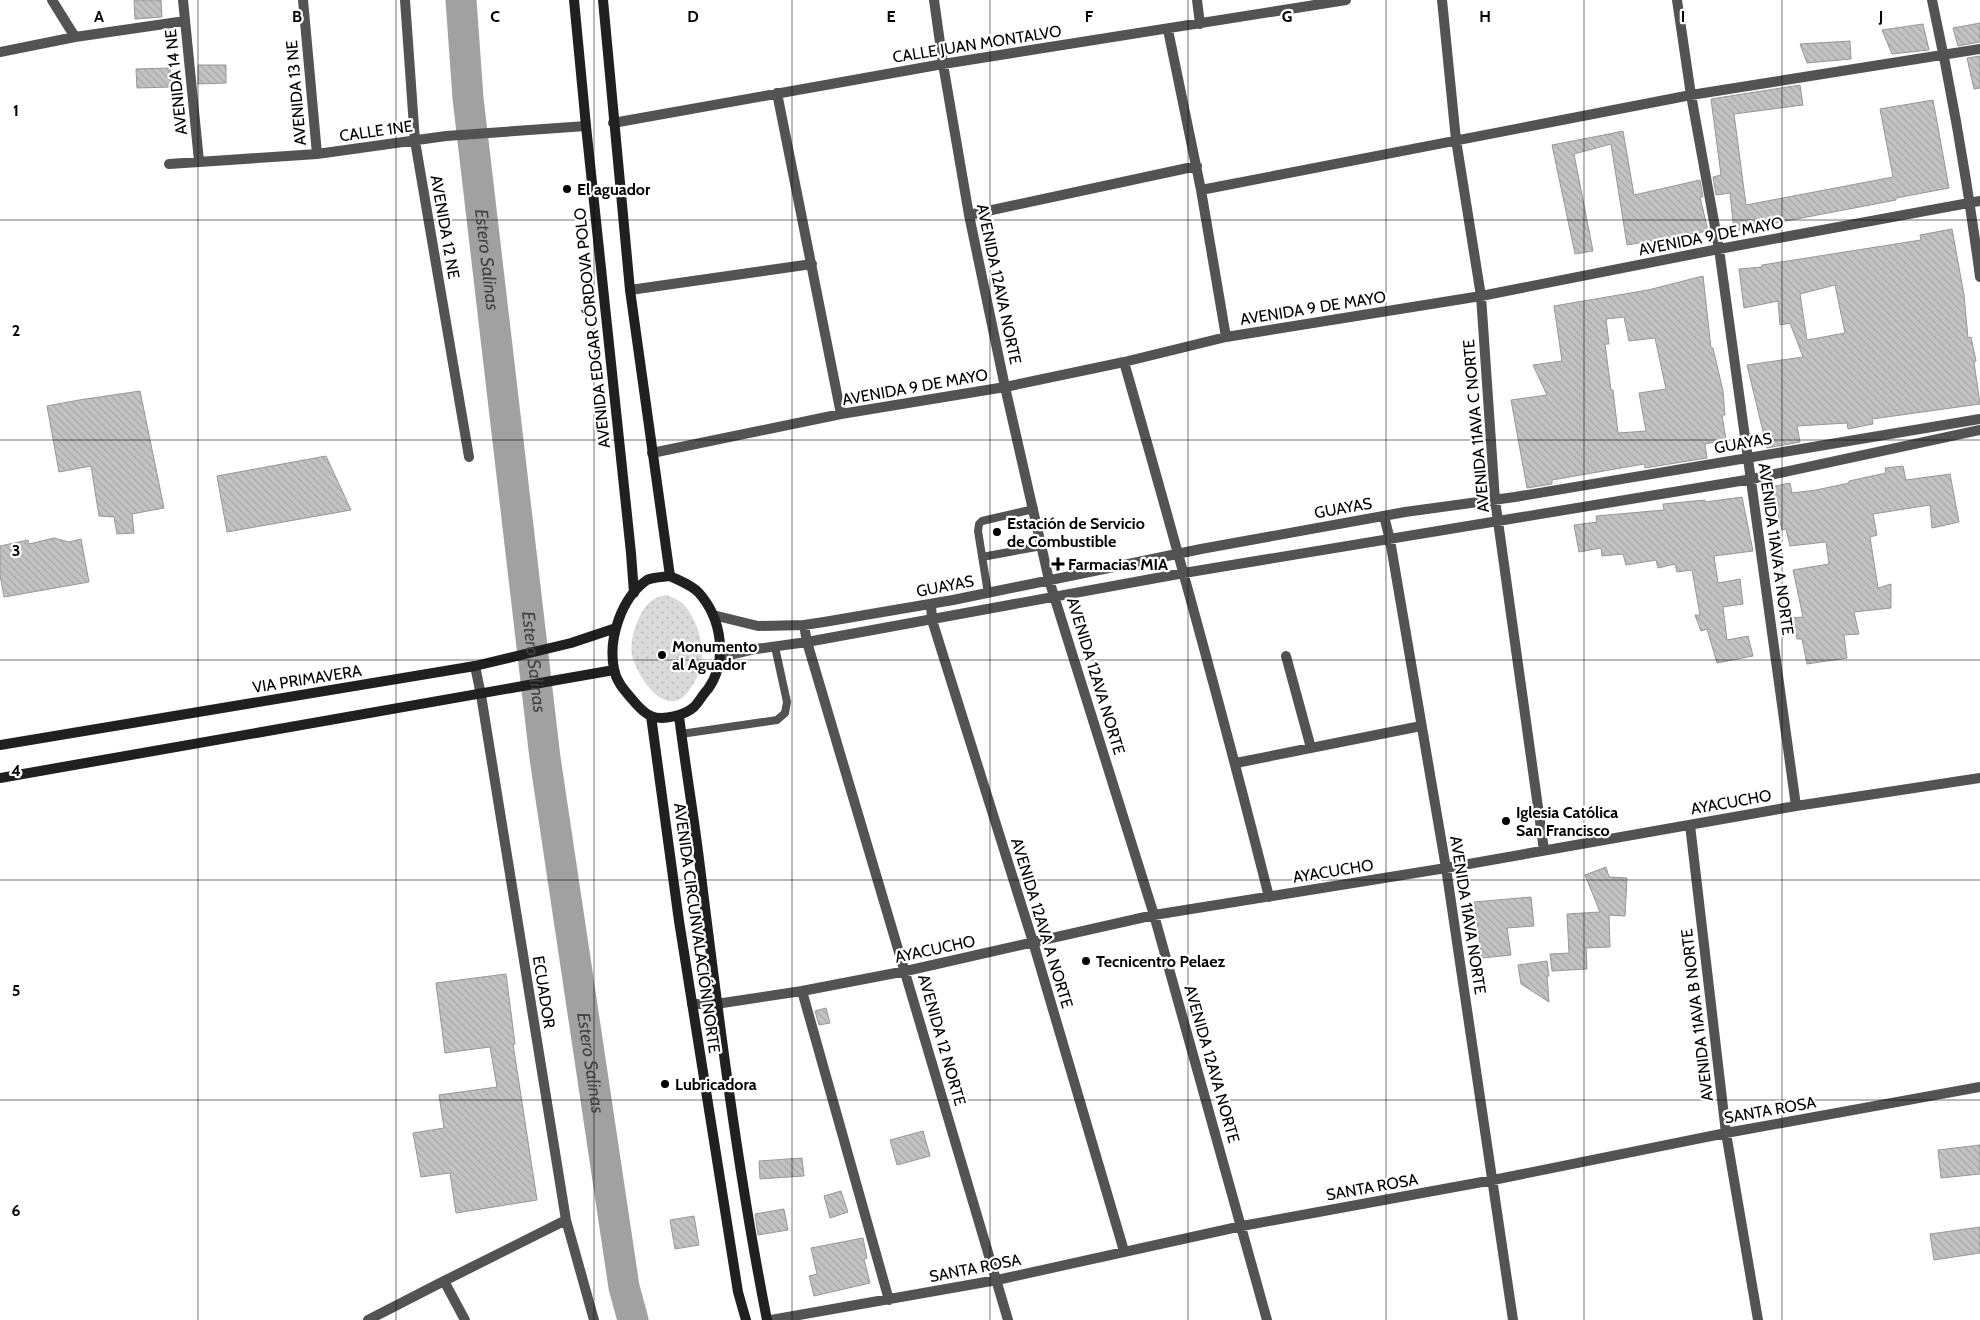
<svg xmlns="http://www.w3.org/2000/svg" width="1980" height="1320" font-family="Cabin,sans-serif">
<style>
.grass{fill:url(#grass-dots)}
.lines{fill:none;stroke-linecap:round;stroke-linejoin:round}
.river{stroke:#a1a1a1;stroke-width:31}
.building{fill:url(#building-back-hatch);stroke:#979797;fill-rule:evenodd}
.lane{stroke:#535353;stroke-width:8}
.street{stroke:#535353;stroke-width:10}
.secondary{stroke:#202020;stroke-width:10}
.grid{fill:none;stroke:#000;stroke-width:1;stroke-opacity:0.55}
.poi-dot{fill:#000;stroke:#fff;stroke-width:2}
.labels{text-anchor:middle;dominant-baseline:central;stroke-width:4.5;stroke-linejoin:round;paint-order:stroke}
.street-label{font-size:16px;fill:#000;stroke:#fff}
.poi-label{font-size:16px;font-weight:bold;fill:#000;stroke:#fff;text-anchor:start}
.water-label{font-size:18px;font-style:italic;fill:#424242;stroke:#fff}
.grid-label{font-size:16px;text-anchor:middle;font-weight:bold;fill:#000;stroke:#fff;stroke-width:4.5;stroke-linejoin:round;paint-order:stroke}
</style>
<defs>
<pattern id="grass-dots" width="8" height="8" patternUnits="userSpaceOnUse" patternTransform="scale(1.25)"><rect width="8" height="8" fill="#dadada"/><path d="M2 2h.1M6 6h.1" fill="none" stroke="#b9b9b9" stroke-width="1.8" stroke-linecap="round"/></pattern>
<pattern id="building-back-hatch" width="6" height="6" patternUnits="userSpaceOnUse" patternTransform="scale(1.25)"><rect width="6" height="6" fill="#c3c3c3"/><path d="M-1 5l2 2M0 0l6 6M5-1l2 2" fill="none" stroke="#a6a6a6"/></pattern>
</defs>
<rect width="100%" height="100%" fill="#fff"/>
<path class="grass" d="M667,595C671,597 677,599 681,602C695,614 704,642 702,661C700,672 696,680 690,689C668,723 637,678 632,655C630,643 634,628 639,618C645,605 652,597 667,595Z"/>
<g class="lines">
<path class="river" id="s1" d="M461,0L468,98L545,758L624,1287L633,1320"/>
</g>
<path class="building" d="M134,0H161L162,17L135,19Z
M1980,23V42L1958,46L1953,28Z
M1923,24L1929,50L1892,54L1882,30Z
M1850,41L1851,59L1807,63L1800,44Z
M1980,56V88L1974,89L1967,58Z
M198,65H226V83L198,84Z
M170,68L171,87L137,88L136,69Z
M1800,85L1803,105L1734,114L1746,205L1893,177L1880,109L1933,100L1949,188L1896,198V200L1734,231L1730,193L1716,195L1713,177L1721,175L1711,99Z
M1623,131L1634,195L1700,180L1703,197H1700L1708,231L1627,245L1611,144L1574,154L1593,251L1575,254L1552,145L1609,134L1610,136L1609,134Z
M1952,229L1964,295L1968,338L1971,337L1976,361L1974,362L1980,404L1872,419L1873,424L1848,429L1847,423L1797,426L1800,442L1767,448L1747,365L1803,357L1790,323L1780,325L1778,301L1744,308L1739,269L1762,267V265L1921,240L1920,235ZM1835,285L1845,333L1807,340L1800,294Z
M1703,276L1711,348H1713L1723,391L1725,415H1722L1726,440L1705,444L1707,458L1645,468L1644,464L1552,480V484L1527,488L1511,400L1547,395L1533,365L1562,361L1554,306L1648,290ZM1624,317L1629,341L1655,338L1666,389L1639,393L1646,431L1618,433L1613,390H1611L1605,344H1609L1606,319Z
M140,391L164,508L132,514L134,533L117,534L114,517L99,516L91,466L59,472L47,406L79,400Z
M326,456L351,510L227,532L217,476Z
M1903,466L1906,480L1950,474L1959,522L1932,528L1930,505L1873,514L1877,535L1870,537L1878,588L1891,584V608L1854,612L1859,634L1844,635L1847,658L1807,664L1802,639H1797L1791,618L1803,617L1793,570L1829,564L1826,542L1790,546L1786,529L1782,530L1771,487L1790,483L1792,493L1816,490L1849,483V481L1886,473L1885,468Z
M1742,497L1753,551L1714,556L1718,583L1740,579L1743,604L1723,607L1727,640L1748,636L1753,656L1717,663L1707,629L1701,631L1695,615H1700L1692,570L1677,572L1675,564L1658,568L1656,560L1626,565L1623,554L1602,556L1601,548L1579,552L1574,525L1597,522L1596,516L1664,510L1663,504L1705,500V502Z
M54,538L69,542L81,539L89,582L4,597L0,575V546L28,540L29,544Z
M1606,867L1609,877L1627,878L1625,916L1609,915L1610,947L1586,948L1587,969L1552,971L1550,954L1569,953L1567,914L1600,912L1585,875Z
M1531,897L1534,926L1507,928L1511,955L1482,958L1474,902Z
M1547,961L1549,976H1547L1549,1002L1521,984L1518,965Z
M506,974L515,1044H513L537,1200L456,1213L450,1173L421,1177L413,1133L444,1128L439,1095L497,1087L490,1047L445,1053L436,983Z
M826,1008L830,1023L819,1025L815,1011Z
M923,1131L930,1156L897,1165L890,1140Z
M1980,1145V1174L1941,1178L1938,1150Z
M802,1158L804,1176L760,1179L759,1161Z
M841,1191L848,1212L830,1218L824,1196Z
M784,1209L788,1230L758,1235L755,1214Z
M694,1216L699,1245L675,1249L670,1220Z
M1980,1227V1253L1934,1260L1930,1234Z
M863,1238L867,1258L864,1259L870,1283L814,1296L809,1276L817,1274L811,1248Z"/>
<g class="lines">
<path class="lane" d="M982,557L1042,546
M988,593L978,531L979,524L982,521L1034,509
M681,734L777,720L785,713L787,702L775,647"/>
<path class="street" d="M52,0L75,37
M183,0L199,161
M303,0L317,154
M405,0L415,141L469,457
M934,0L943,64L969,215L1005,387L1049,580L1154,915L1267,1320
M1197,0L1200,24
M1442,0L1456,140L1481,296L1495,500L1544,850
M1677,0L1691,95L1719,249L1796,806
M1932,0C1952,92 1968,184 1980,277
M1168,30L1201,190L1226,337
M0,52L75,37L185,21
M777,93L841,414
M613,123L943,64L1346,0
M169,164L317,154L446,136L586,126
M1201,190L1691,95L1980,49
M969,215L1197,166
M630,290L812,264
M1124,362C1175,540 1224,718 1269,897
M652,453L841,414L1005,387L1124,362L1226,337L1481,296L1719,249L1980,201
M1384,516L1390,540L1446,868L1513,1320
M931,604L932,620L1033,942L1124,1251
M713,615L758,626L804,625L824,622L953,600L1201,549L1405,512L1515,497L1980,419
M804,625L807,642L1008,1320
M1286,656L1311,748
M721,657L756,649L807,642L1184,573L1752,479L1980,430
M475,666L481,695L566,1220L594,1320
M1236,763L1421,726
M1690,825L1726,1133L1758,1320
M802,991L889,1300
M692,1004H716L802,991L906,971L1154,915L1446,868L1796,806L1980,778
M444,1281L566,1220
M368,1320L444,1281L465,1320
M771,1320L997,1280L1242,1226L1493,1180L1726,1133L1980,1087"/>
<path class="secondary" d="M574,0L586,126L631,553L634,593
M603,0L630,290L670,576
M670,576C680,581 692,585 699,593C722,619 728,661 708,689C703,694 699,702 694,707C685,715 663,721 651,716C643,713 636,704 631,698C624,690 616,681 614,669C608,639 621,598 647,580C653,577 663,577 670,576Z
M651,716L679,921L738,1292L746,1320
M679,716C685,764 693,811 699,859C718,1013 737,1168 767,1320
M0,745L475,666L571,643L616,628
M0,778L614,670"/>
</g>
<path class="grid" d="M198,0V1320M396,0V1320M594,0V1320M792,0V1320M990,0V1320M1188,0V1320M1386,0V1320M1584,0V1320M1782,0V1320M0,220H1980M0,440H1980M0,660H1980M0,880H1980M0,1100H1980"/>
<g class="poi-dot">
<circle cx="567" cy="189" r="5"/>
<circle cx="997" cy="532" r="5"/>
<path d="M1055.5 556.5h5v5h5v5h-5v5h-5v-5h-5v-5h5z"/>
<circle cx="662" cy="655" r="5"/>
<circle cx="1506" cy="821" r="5"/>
<circle cx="1086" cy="961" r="5"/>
<circle cx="665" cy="1084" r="5"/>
</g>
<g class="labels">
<g class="street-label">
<text transform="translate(977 44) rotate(-9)">CALLE JUAN MONTALVO</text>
<text transform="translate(176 82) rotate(-96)">AVENIDA 14 NE</text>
<text transform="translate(296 93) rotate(-95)">AVENIDA 13 NE</text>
<text transform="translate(376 131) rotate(-8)">CALLE 1NE</text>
<text transform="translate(445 227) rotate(80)">AVENIDA 12 NE</text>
<text transform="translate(1711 236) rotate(-11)">AVENIDA 9 DE MAYO</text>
<text transform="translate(999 284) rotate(78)">AVENIDA 12AVA NORTE</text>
<text transform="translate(1313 308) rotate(-9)">AVENIDA 9 DE MAYO</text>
<text transform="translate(592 328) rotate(-96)">AVENIDA EDGAR CÓRDOVA POLO</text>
<text transform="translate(915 387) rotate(-10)">AVENIDA 9 DE MAYO</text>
<text transform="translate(1476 426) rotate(-95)">AVENIDA 11AVA C NORTE</text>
<text transform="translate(1743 443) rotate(-10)">GUAYAS</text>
<text transform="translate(1343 508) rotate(-10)">GUAYAS</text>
<text transform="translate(1776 549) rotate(82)">AVENIDA 11AVA A NORTE</text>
<text transform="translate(945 586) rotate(-11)">GUAYAS</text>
<text transform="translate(1096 676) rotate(73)">AVENIDA 12AVA NORTE</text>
<text transform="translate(307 679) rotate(-9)">VIA PRIMAVERA</text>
<text transform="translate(1731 802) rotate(-10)">AYACUCHO</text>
<text transform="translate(1333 871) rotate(-9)">AYACUCHO</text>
<text transform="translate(1468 915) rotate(81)">AVENIDA 11AVA NORTE</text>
<text transform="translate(1042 923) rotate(73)">AVENIDA 12AVA A NORTE</text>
<text transform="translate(697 928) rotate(82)">AVENIDA CIRCUNVALACIÓN NORTE</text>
<text transform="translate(935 949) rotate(-12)">AYACUCHO</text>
<text transform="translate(544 992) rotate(81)">ECUADOR</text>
<text transform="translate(1697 1015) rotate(-97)">AVENIDA 11AVA B NORTE</text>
<text transform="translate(942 1040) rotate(74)">AVENIDA 12 NORTE</text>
<text transform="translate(1212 1064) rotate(74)">AVENIDA 12AVA NORTE</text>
<text transform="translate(1770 1110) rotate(-10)">SANTA ROSA</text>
<text transform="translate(1372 1187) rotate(-10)">SANTA ROSA</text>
<text transform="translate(975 1268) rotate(-11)">SANTA ROSA</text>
</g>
<g class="poi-label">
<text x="577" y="189">El aguador</text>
<text x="1007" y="523">Estación de Servicio<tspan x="1007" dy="18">de Combustible</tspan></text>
<text x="1068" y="564">Farmacias MIA</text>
<text x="672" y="646">Monumento<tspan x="672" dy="18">al Aguador</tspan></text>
<text x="1516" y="812">Iglesia Católica<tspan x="1516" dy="18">San Francisco</tspan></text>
<text x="1096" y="961">Tecnicentro Pelaez</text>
<text x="675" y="1084">Lubricadora</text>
</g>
<g class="water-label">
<text stroke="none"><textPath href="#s1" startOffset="261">Estero Salinas</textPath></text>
<text stroke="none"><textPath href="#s1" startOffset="666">Estero Salinas</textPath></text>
<text stroke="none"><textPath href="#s1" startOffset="1071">Estero Salinas</textPath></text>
</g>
</g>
<g class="grid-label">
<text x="99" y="22">A</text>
<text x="297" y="22">B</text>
<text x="495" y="22">C</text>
<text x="693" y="22">D</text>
<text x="891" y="22">E</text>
<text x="1089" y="22">F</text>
<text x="1287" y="22">G</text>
<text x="1485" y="22">H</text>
<text x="1683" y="22">I</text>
<text x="1881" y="22">J</text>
<text x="16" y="116">1</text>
<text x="16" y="336">2</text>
<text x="16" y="556">3</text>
<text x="16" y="776">4</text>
<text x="16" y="996">5</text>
<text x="16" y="1216">6</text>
</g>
</svg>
